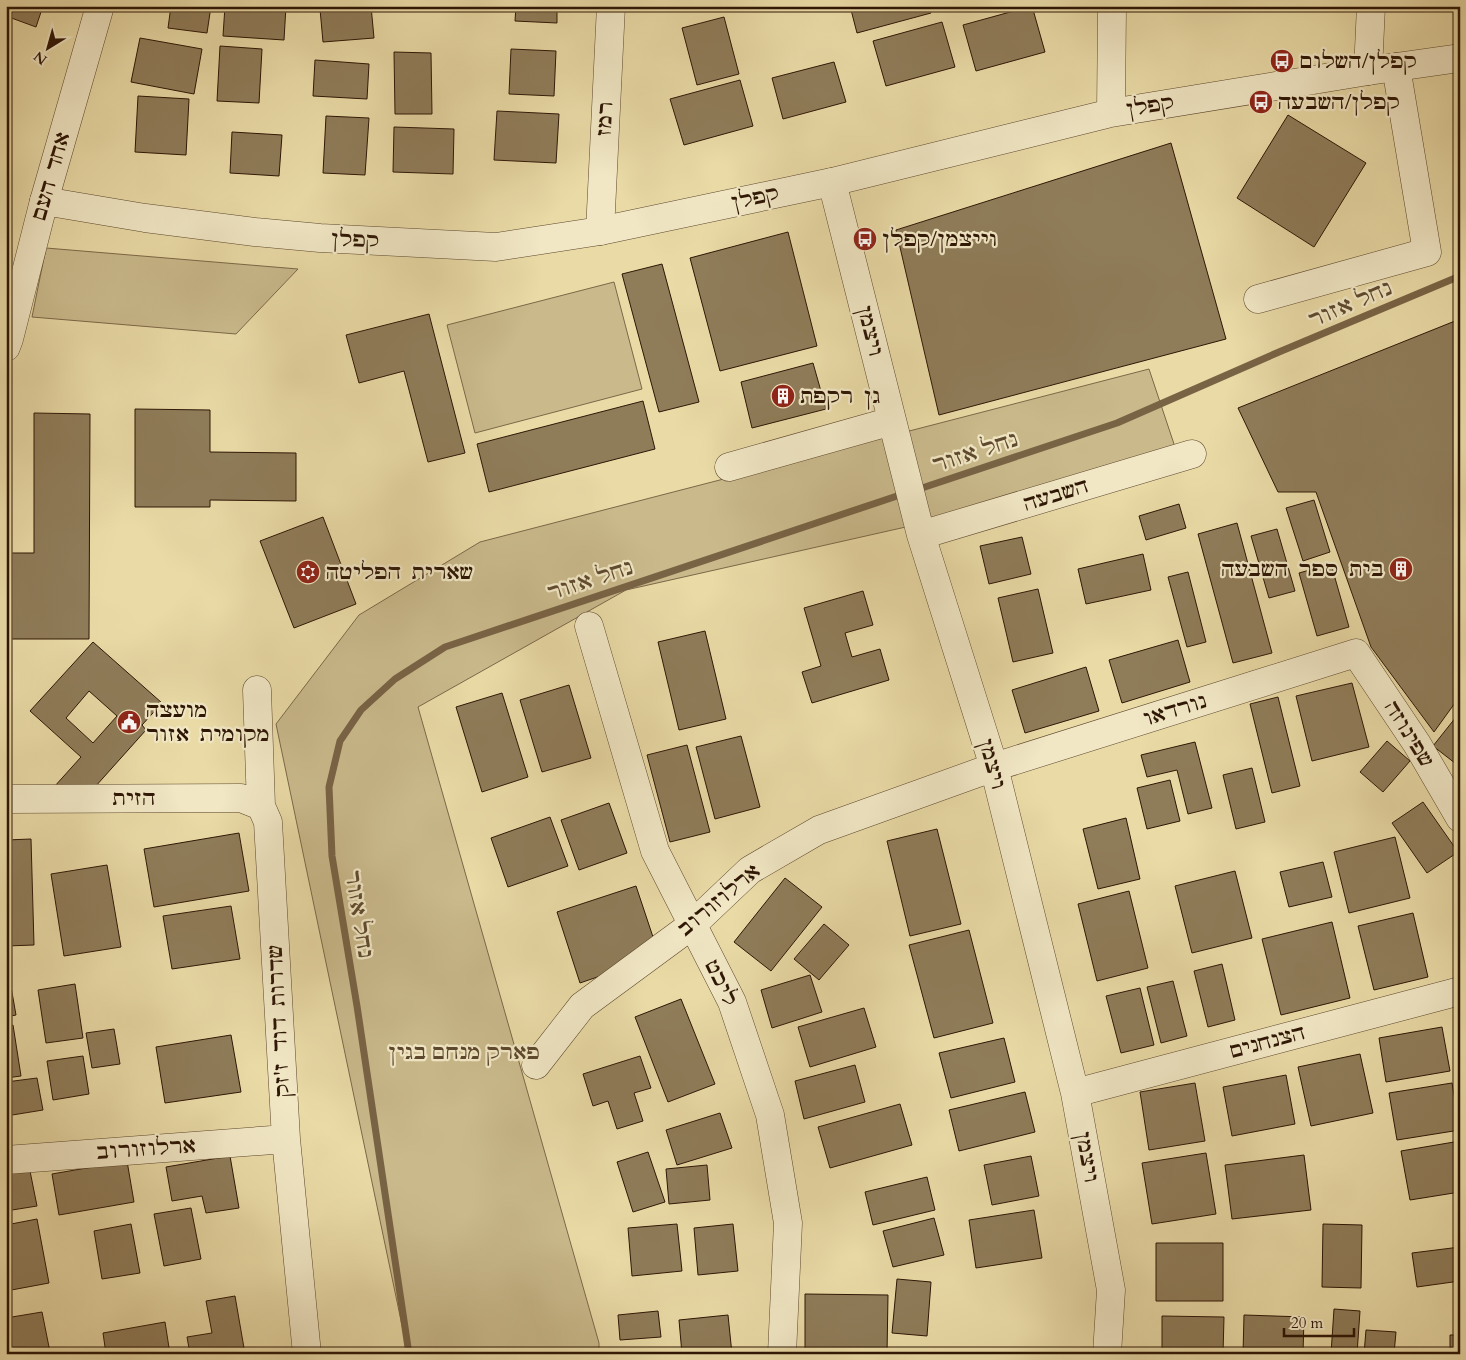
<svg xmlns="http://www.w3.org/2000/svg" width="1466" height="1360" font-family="Cardo,'Frank Ruhl Libre',serif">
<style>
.green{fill:#c9b98b;stroke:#7c6848}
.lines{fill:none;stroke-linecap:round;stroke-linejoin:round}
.stream{stroke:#786345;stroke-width:7}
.building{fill:#8f7c59;stroke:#2e1605;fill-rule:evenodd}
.minor-casing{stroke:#5d472d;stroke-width:29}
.tertiary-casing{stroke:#5d472d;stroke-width:29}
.minor{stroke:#f1e7c5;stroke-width:28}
.tertiary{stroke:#f1e7c5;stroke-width:28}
.labels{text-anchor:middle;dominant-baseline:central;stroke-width:4.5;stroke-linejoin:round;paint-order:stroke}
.poi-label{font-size:21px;fill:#2e1605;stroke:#f1e7c5;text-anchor:start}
.street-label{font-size:21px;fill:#2e1605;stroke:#f1e7c5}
.park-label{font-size:21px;font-style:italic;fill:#5c472d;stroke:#f1e7c5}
.water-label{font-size:22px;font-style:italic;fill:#5f4a2f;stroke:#f1e7c5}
</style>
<rect width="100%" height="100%" fill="#e9daa6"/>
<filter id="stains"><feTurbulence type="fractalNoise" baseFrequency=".004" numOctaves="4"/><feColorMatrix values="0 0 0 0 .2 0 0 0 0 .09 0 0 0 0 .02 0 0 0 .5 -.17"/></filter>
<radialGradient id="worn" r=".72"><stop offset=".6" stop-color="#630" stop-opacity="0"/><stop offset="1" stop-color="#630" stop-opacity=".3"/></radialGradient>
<path class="green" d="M46,248L298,269L236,334L32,317Z
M614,282L642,389L475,433L447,325Z
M1149,369L1181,465L626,590L418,707L599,1343V1354H408L276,724L359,615L480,542Z"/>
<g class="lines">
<path class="stream" d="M916,490L1117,423L1279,352L1460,276
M409,1354L357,1006L332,856L329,787L340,741L361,710L395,679L445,647L906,493"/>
</g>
<path class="building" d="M9,6H43L36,27L6,16Z
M171,6H211L207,33L168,28Z
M225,6H286L284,40L223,36Z
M350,6H371L374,38L323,42L320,9Z
M516,6H557V23L515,21Z
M850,6H929L931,13L857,33Z
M953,6H971L954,11Z
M1032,6L1045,52L976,71L963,25Z
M724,17L739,74L697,85L682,28Z
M942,22L955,67L886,86L873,41Z
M140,38L202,49L194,94L131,82Z
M220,46L262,49L259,103L217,101Z
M511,49L556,51L554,96L509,94Z
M394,52L431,53L432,114H395Z
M315,60L369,64L367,99L313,96Z
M834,62L846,102L783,119L772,78Z
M740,80L753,126L684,145L670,99Z
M138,96L189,99L186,155L135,152Z
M497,111L559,114L556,163L494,160Z
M1288,115L1366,163L1314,247L1237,198Z
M326,116L369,118L365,175L323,173Z
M394,127L454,129L453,174L393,172Z
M232,132L282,135L279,176L230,173Z
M1171,143L1226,339L939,415L896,230Z
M788,232L817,346L720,371L690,258Z
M662,264L699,402L659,412L622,274Z
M429,314L465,453L428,462L404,371L359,383L346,335Z
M1460,319V696L1434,732L1371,647L1316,492H1278L1238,408Z
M813,363L826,409L752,428L741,382Z
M643,401L655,449L489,492L477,444Z
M135,409L210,410V452L296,453V501L210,500V507H135Z
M34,413L90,414L89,639H6V553H34Z
M1314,500L1330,552L1303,561L1286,508Z
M1179,504L1186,528L1146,540L1139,516Z
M323,517L356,604L294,628L260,541Z
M1237,523L1272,653L1233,663L1198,534Z
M1277,529L1295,591L1269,598L1251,536Z
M1022,537L1031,574L989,584L980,546Z
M1143,554L1151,590L1086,604L1078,569Z
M1331,564L1349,627L1317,636L1299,573Z
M1188,572L1206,642L1187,647L1168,577Z
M1038,589L1053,653L1013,662L998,598Z
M863,591L873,625L845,633L852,657L880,649L889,680L812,703L802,672L821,666L804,608Z
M705,631L726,719L679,730L658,642Z
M1178,640L1190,682L1122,703L1109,660Z
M93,642L162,703L142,725L146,730L86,797H45L81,757L30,711ZM89,691L117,716L93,743L66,718Z
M1086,667L1099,711L1025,733L1012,690Z
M1352,683L1369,747L1312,761L1296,696Z
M569,685L591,758L542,772L520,700Z
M502,693L528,777L482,792L456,707Z
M1278,697L1300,786L1272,793L1250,704Z
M1460,712V767L1433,746Z
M741,736L760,807L715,819L696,747Z
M1387,741L1410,761L1383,792L1360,772Z
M1195,742L1212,808L1188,814L1177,770L1147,777L1141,755Z
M687,745L710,832L670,842L647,755Z
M1252,768L1265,822L1236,829L1223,775Z
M1170,780L1180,821L1147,829L1137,788Z
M1423,802L1458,852L1427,873L1392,823Z
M609,803L627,853L579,870L561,820Z
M550,817L568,866L508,887L491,838Z
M1126,818L1140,879L1098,889L1083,829Z
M937,829L961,924L910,936L887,841Z
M239,833L249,891L154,907L144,849Z
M1395,837L1410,898L1349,913L1334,852Z
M31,839L34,945L6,946V840Z
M1323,862L1332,897L1289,907L1280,872Z
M107,865L121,947L64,956L51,874Z
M1235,871L1252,938L1192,953L1175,886Z
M785,878L822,907L771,971L734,942Z
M636,886L653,937L606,974L580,983L557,912Z
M1129,891L1148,968L1097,981L1078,904Z
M231,906L240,959L172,969L163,916Z
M1413,913L1428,977L1374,990L1358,926Z
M1332,922L1350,998L1281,1015L1262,939Z
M824,924L849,945L819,980L794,959Z
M969,930L993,1023L934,1038L909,945Z
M1222,964L1235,1020L1208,1027L1194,971Z
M810,975L822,1012L772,1028L761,990Z
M10,981L16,1015L6,1017V982Z
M1173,981L1187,1036L1161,1043L1147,987Z
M75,984L83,1038L46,1043L38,990Z
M1140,988L1154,1045L1121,1053L1106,996Z
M681,999L715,1084L668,1102L635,1017Z
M864,1008L876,1047L810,1067L798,1027Z
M13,1025L21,1076L6,1078V1026Z
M1442,1027L1450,1071L1386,1082L1379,1038Z
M114,1029L120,1064L92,1068L86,1033Z
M231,1035L241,1092L165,1103L156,1047Z
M1004,1038L1015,1082L951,1098L939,1053Z
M1360,1054L1373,1113L1311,1126L1298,1067Z
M83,1056L89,1094L53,1100L47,1061Z
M640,1056L651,1088L634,1093L643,1121L617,1129L608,1101L593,1106L583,1074Z
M855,1065L865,1102L804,1119L795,1081Z
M1286,1075L1295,1124L1232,1136L1223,1087Z
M37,1078L43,1110L6,1116V1082Z
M1195,1083L1205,1141L1149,1150L1140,1092Z
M1452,1083L1460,1130L1397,1140L1389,1093Z
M1025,1092L1035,1132L959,1151L949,1110Z
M900,1104L912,1145L830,1168L818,1127Z
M720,1113L732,1148L677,1165L666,1130Z
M1460,1141V1192L1410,1200L1401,1151Z
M648,1152L665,1202L633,1212L617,1162Z
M1206,1153L1216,1214L1152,1224L1142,1163Z
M1304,1155L1311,1210L1232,1219L1225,1165Z
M230,1156L239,1208L206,1213L202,1196L172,1201L166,1167Z
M1031,1156L1039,1196L992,1205L984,1165Z
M127,1161L134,1202L59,1215L52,1174Z
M707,1165L710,1200L669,1204L666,1169Z
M29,1166L37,1206L6,1211V1170Z
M927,1177L935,1210L873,1225L865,1192Z
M191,1208L201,1259L164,1266L154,1214Z
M1034,1210L1042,1258L976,1268L969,1220Z
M934,1218L944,1255L893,1267L883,1231Z
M37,1219L49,1283L6,1291V1225Z
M131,1224L140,1273L102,1279L94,1231Z
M677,1224L682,1271L632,1276L628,1228Z
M733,1224L738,1271L698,1275L694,1228Z
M1323,1224L1362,1225L1361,1288L1322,1287Z
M1156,1243H1223V1301H1156Z
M1460,1247V1281L1417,1287L1412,1253Z
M897,1279L931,1282L927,1336L892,1333Z
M805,1294L888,1295L887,1354H805Z
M235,1296L244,1348L226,1351L227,1354H190L187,1337L212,1333L206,1301Z
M1334,1309L1360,1311L1357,1354H1331Z
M658,1311L661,1337L620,1340L618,1315Z
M42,1312L50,1352L42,1354H6V1318Z
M728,1315L732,1354H682L679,1320Z
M1244,1315L1304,1317L1303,1354H1243Z
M1162,1316L1224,1317L1223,1354H1162Z
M165,1322L170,1354H106L103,1333Z
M1366,1330L1396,1332L1394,1354H1364Z
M1450,1335H1460V1354H1450Z"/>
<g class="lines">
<g class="minor-casing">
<path id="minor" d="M1368,71L1371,6
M832,182L921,535L994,767L1075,1093L1111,1290L1107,1354
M44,201L100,6
M600,231L611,6
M1258,299L1427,252L1396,67
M729,467L892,421
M921,535L1192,454
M589,626L655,851L732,1002L770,1115L788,1223L782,1354
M257,690L261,806L268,822L286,1139L307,1354
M6,799L241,798L261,806
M536,1065L582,1006L692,925L750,870L819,830L994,767L1356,653L1417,744L1460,818
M1075,1093L1460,991
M6,1160L286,1139"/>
</g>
<g class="tertiary-casing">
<path id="tertiary" d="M1111,113L1112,6
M6,347L9,339L44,201L145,218L255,232L320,238L496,247L600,231L832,182L1111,113L1368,71L1460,58"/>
</g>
<use href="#minor" class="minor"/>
<use href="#tertiary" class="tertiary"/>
</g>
<defs>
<g id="bus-disc" transform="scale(1.25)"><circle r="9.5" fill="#8f2418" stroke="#f1e7c5"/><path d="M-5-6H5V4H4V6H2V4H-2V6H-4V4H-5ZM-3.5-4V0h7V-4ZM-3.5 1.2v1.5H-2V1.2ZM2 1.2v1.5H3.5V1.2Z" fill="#fff"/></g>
<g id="building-disc" transform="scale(1.25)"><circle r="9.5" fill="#8f2418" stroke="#f1e7c5"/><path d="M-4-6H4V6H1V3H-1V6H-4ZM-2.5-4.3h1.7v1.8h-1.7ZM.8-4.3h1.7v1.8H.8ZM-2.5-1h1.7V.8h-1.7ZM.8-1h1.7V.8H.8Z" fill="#fff"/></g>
<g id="synagogue-disc" transform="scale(1.25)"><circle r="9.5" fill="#8f2418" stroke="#f1e7c5"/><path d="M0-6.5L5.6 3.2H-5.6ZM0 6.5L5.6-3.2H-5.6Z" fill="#fff"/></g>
<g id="civic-disc" transform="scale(1.25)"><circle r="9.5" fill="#8f2418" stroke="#f1e7c5"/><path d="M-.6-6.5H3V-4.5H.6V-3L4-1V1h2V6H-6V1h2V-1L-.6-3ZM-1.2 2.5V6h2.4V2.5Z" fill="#fff"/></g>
</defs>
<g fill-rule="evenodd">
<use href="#bus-disc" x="1282" y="61"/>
<use href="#bus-disc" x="1261" y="102"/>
<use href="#bus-disc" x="865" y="239"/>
<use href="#building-disc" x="783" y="396"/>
<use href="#building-disc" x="1401" y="569"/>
<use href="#synagogue-disc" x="308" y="572"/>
<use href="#civic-disc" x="129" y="722"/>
</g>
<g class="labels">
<g class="poi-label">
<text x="1300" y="61">קפלן/השלום</text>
<text x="1278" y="102">קפלן/השבעה</text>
<text x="882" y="239">וייצמן/קפלן</text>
<text x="800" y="396">גן רקפת</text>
<text x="1384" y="569" text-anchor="end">בית ספר השבעה</text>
<text x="326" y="572">שארית הפליטה</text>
<text x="146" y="710">מועצה<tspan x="146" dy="24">מקומית אזור</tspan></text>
</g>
<g class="street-label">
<text transform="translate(1150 106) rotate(-9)">קפלן</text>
<text transform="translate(605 119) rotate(-87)">רמז</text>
<text transform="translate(51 176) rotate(-74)">אחד העם</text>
<text transform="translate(755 198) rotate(-12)">קפלן</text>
<text transform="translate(355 240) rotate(3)">קפלן</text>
<text transform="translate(870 331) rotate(76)">ויצמן</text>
<text transform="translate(1056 495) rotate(-17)">השבעה</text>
<text transform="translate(1175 710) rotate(-17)">נורדאו</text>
<text transform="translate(1409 734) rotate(58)">שפינוזה</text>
<text transform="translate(992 764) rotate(74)">ויצמן</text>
<text x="134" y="798">הזית</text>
<text transform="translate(719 900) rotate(-40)">ארלוזורוב</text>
<text transform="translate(721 983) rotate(64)">ליכט</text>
<text transform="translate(279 1021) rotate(-93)">שדרות דוד ז'זק</text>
<text transform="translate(1267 1042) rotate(-15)">הצנחנים</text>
<text transform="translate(146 1149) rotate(-4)">ארלוזורוב</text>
<text transform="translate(1087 1157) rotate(80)">ויצמן</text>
</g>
<g class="park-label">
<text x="464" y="1052">פארק מנחם בגין</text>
</g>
<g class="water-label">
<text transform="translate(1350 304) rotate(-23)">נחל אזור</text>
<text transform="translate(975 452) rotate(-18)">נחל אזור</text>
<text transform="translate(590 580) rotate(-18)">נחל אזור</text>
<text transform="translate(359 914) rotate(81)">נחל אזור</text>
</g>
</g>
<rect width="1466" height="1360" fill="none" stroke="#e9daa6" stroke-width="25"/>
<rect x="8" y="8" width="1451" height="1345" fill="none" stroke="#2e1605" stroke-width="2.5"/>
<rect x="12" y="12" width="1441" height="1335" fill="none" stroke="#2e1605"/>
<g transform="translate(48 48) rotate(217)" stroke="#f1e7c5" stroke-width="4" paint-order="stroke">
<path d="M0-4L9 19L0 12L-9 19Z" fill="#2e1605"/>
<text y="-8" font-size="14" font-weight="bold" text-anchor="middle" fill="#2e1605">N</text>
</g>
<path d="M1284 1328v8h70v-8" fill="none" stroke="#2e1605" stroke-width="2.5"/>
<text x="1291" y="1328" font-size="15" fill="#2e1605" stroke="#f1e7c5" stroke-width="4" paint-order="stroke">20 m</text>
<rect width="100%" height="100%" filter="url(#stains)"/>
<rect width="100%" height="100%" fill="url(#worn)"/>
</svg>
